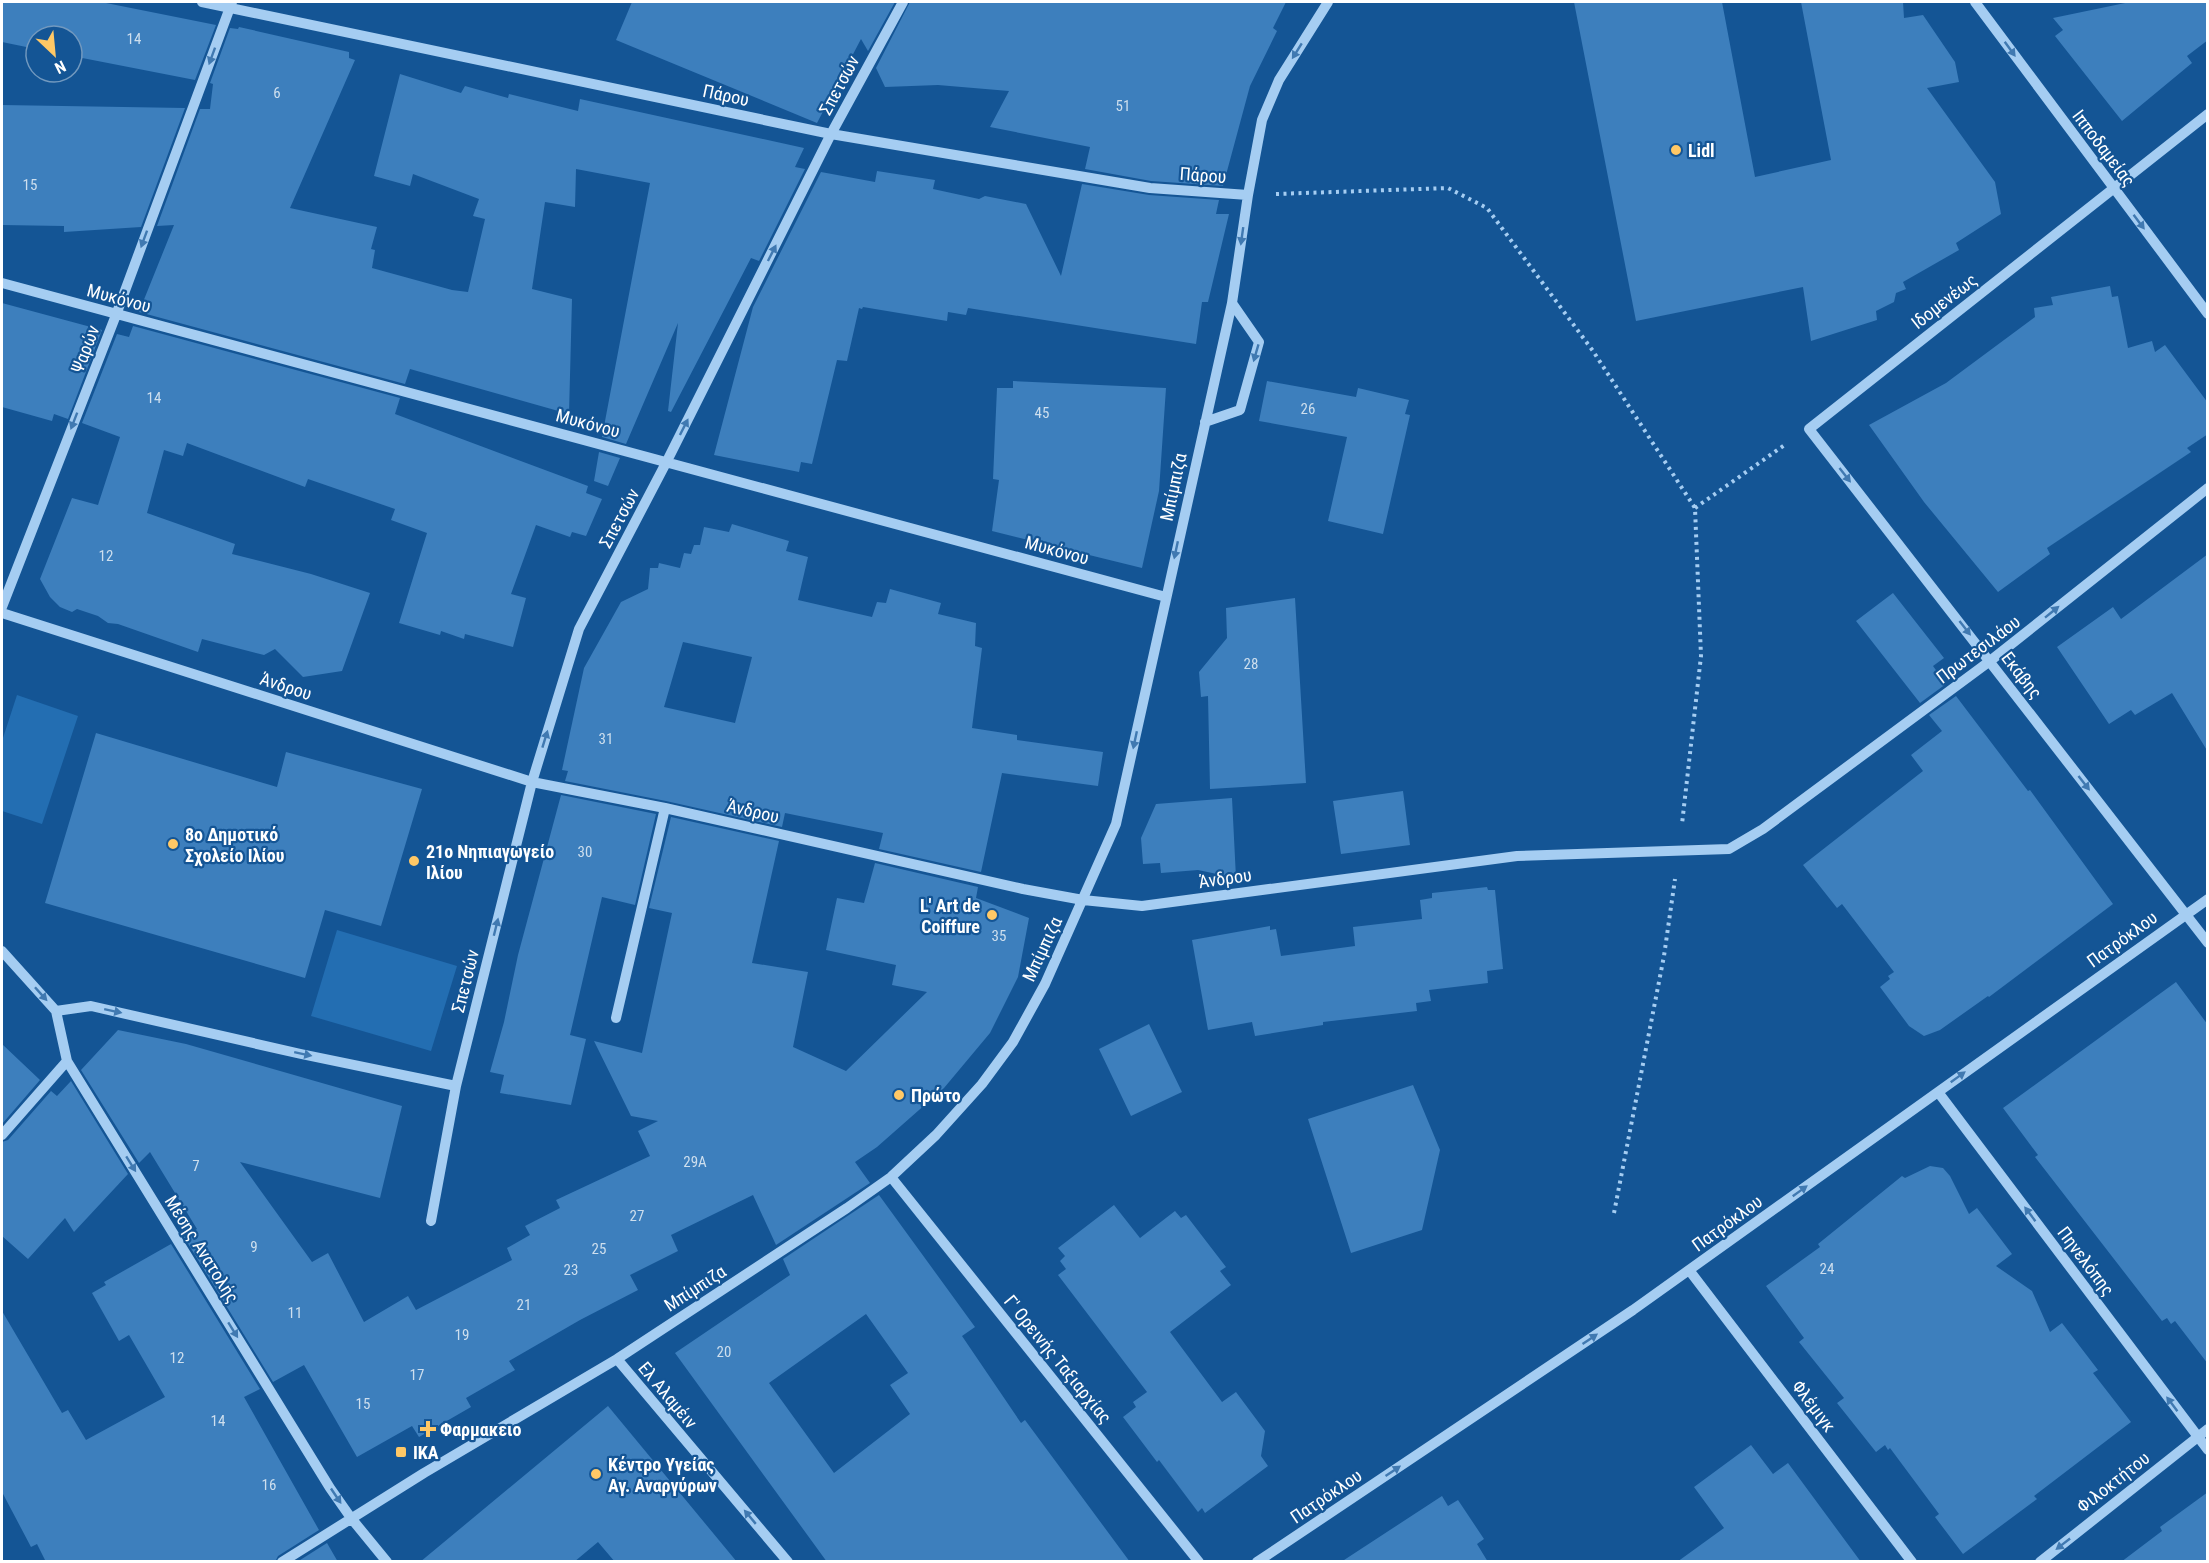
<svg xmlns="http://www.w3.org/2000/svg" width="2209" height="1563" font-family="'Roboto Condensed',sans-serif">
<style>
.green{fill:#236eb2}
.building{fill:#3d7fbd;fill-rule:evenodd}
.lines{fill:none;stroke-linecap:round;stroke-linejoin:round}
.path{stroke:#a5cdf2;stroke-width:4;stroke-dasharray:3 4.5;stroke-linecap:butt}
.minor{stroke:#a5cdf2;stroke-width:10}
.oneway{fill:#4079b1}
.poi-dot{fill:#ffc866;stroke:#145595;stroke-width:2}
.labels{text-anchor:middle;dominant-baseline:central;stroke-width:4.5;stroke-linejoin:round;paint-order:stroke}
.number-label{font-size:15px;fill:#cedfee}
.street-label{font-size:18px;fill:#fff;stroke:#145595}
.poi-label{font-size:18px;font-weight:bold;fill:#fff;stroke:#145595;text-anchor:start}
</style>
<rect width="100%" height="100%" fill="#145595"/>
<path class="green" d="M17,695L78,716L42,824L2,811V741Z
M337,930L457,966L431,1051L311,1016Z"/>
<path class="building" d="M2,2H101L216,25L195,80L72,56V36H36V49L2,42Z
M632,2H895L868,51L861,39L817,123L616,40Z
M910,2H1286L1273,28L1277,31L1250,86L1223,186L1151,181L1085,169L1090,147L990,127L1009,91L938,85L885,87L876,68Z
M1574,2H1722L1755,177L1831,160L1801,2H1903L1904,18L1923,15L1955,62L1959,82L1927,88L1995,182L2001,214L1956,243L1959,250L1903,282L1906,289L1896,293L1894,302L1876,311L1877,320L1811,341L1803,287L1636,321Z
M2130,2H2208V40L2187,56L2192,63L2122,121L2055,36L2063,30L2053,18Z
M239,27L349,52V58L355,60L290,208L377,227L371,249L375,250L372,268L452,290L468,292L485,219L473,216L479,199L413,174L410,186L374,176L400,74L461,93L465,86L508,98L509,94L578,111L580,99L804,148L795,167L805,169L759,261L751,258L671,412L668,411L678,323L626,444L602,437L650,183L576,169L575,207L545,202L532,289L572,299L569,414L410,369L405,384L139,312L174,225L157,226L200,109H210L213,84L210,83L230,28L238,29Z
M2,105L185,108L141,227L64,232V226L2,225Z
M877,171L935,180L933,189L979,199L985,196L1026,204L1061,276L1082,184L1149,195L1219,200L1216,214H1229L1208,302H1202L1196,344L968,308L966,315L948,312L947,321L863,307L862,309L859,308L847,361L837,360L812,464L801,462L799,472L714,455L753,307L821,172L875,182Z
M2110,286L2112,297L2118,296L2128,348L2152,341L2155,352L2165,345L2208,403V434L2187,448L2191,452L2047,548L2050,554L1998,592L1924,502L1869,425L1946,383L2035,317L2034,308L2053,305L2051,297Z
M2,303L102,330L68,419L54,414L52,421L2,407Z
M133,326L400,398L395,414L588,486L586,493L602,499L586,536L572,532L570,537L536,525L511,594L526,598L513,647L465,634L464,639L441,631L440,635L399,623L427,533L391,520L395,509L308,479L305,487L187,443L183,456L164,450L147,513L235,544L232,554L311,574L370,593L342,671L303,677L275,649L264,655L202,639L198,652L118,624L108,623L98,616L77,609L72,612L60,607L50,597L40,579L72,498L98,505L120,437L82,423L117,334L129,337Z
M1013,381L1166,388L1159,491L1142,568L992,531L999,480L993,479L997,388H1013Z
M1267,381L1356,397L1358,388L1409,400L1405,414L1410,415L1383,534L1328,521L1347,437L1259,421Z
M599,452L620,458L608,486L594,481Z
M732,524L789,541L786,551L808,557L798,600L872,617L877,602L886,603L890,589L941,603L938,614L976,623L975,646L982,648L972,728L1017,735V740L1103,752L1098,786L1002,773L981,872L879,849L883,833L785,813L782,827L666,801L565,781L568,771L562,770L584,668L621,602L648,589L650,568H658L659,563L680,568L684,553L691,554L694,545H700L704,527L729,532ZM683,642L752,657L735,723L664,707Z
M2208,554V752L2172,693L2135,715L2131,710L2109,724L2057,647L2113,607L2121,619Z
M1893,593L1944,658L1933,666L1946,684L1920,703L1856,621Z
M1295,598L1306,783L1210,789L1208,696L1201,697L1199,672L1227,638L1226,608Z
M1956,696L2028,791L2030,790L2113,904L1989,997L1988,996L1940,1030L1924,1036L1909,1026L1880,987L1890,979L1888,976L1894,972L1842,904L1837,908L1803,865L1923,771L1911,755L1942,731L1929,715Z
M96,733L277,787L286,752L422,789L381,926L325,910L305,978L45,903Z
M1403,791L1410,845L1341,854L1333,801Z
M561,795L656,814L635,905L602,897L570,1035L586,1039L571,1105L500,1093L504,1075L490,1072L504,1022L518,955Z
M1232,798L1236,878L1198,870L1161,873L1160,863L1143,864L1141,838L1156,804Z
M671,817L779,841L752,963L808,972L793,1047L846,1071L927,992L892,985L896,965L826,950L837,898L864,903L875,863L978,887L976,898L1029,918L1018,977L990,1033L944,1088L877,1147L855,1162L870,1183L776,1245L753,1195L671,1235L678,1251L630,1275L638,1290L580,1320L509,1361L515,1370L466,1398L471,1407L419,1437L412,1426L357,1457L304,1365L273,1382L184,1237L197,1229L150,1152L139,1163L81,1070L118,1030L186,1044L402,1106L380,1198L240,1162L312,1262L328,1253L364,1322L408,1296L416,1310L512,1260L507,1248L530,1235L525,1226L560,1208L556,1200L650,1156L638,1131L658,1121L631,1116L594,1041L642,1053L672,913L649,908Z
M1487,887L1488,890H1495L1503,969L1487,971L1488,983L1429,990L1431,1001L1416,1003L1417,1011L1323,1022V1025L1255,1036L1252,1022L1208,1030L1192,940L1270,926V930L1276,929L1281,956L1355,946L1353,927L1422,919L1420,900L1432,898V893Z
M2176,982L2208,1025V1364L2175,1321L2171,1324L2167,1318L2162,1321L2035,1157L2038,1155L2003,1108Z
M1149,1024L1182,1092L1131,1116L1099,1049Z
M2,1044L40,1080L2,1124Z
M71,1081L128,1174L74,1232L65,1218L28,1259L2,1236V1142L8,1140L51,1091L57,1096Z
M1413,1085L1440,1150L1422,1230L1351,1253L1308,1119Z
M1930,1166L1943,1168L1950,1176L1969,1214L1977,1208L2012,1254L1996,1266L2032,1291L2050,1332L2062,1323L2098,1370L2093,1373L2131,1422L2034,1496L2037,1499L1963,1554L1935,1517L1939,1514L1890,1448L1888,1450L1885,1445L1876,1452L1837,1403L1844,1398L1799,1342L1804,1338L1766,1286L1820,1247L1818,1244L1902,1176L1905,1178Z
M879,1195L975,1327L962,1336L1021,1423L1025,1420L1130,1562H827L675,1353L790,1275L783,1259ZM866,1314L908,1373L890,1385L910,1414L834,1473L769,1383Z
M1114,1205L1140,1238L1175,1211L1181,1218L1186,1215L1226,1267L1220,1271L1231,1285L1170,1332L1222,1402L1236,1392L1265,1431L1261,1456L1268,1466L1205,1513L1202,1508L1198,1512L1159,1460L1157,1462L1123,1417L1136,1407L1133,1402L1147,1392L1058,1275L1066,1269L1060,1261L1065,1256L1058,1248Z
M171,1244L260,1389L244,1397L319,1530L278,1556L275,1562H46L37,1544L31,1547L2,1492V1311L62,1413L68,1410L86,1440L165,1397L129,1335L119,1341L92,1293L106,1285L104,1282Z
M608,1406L737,1562H615L598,1542L574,1562H420Z
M1751,1445L1773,1474L1788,1463L1861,1562H1677L1724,1528L1694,1487Z
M2208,1492V1562H2121L2162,1531L2160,1527Z
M1442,1496L1448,1506L1458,1500L1484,1539L1477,1544L1488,1562H1341Z
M327,1543L338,1562H297Z"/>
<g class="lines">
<path class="path" d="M1276,194L1448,188L1487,208L1593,351L1695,508L1701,656L1682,824
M1695,508L1786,444
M1614,1213L1664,956L1675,879"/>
<path class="minor" d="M202,2L831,134L1150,188L1248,195
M1975,2L2208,314
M2208,114L1809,429L2208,943
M2,283L1166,597
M1205,422L1240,410L1259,342L1232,303
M2,607L116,315L232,2
M2,613L532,782L665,808L1023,889L1083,900L1142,906L1517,856L1729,849L1763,829L1990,661L2208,488
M2,951L56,1011L67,1061L330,1488L351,1518L387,1562
M56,1011L91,1006L301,1054L456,1086
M616,1018L665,808
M1938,1092L2208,1450
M2,1135L67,1061
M891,1177L1199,1562
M431,1221L456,1086L532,782L579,629L667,461L831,134L903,2
M1689,1270L1912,1562
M617,1359L788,1562
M282,1562L424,1473L617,1359L847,1208L891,1177L936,1135L982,1084L1013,1042L1045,984L1116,824L1232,303L1248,195L1262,120L1279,80L1328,2
M1257,1562L1633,1310L2208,899
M2040,1562L2208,1429"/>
</g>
<defs><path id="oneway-solid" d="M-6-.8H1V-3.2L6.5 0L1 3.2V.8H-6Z" transform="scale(1.5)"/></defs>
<g class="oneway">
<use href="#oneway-solid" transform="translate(2010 49) rotate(54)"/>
<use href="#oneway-solid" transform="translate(1297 51) rotate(122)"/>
<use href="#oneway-solid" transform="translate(212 56) rotate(110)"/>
<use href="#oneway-solid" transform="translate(2139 222) rotate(53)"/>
<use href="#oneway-solid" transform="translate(1242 236) rotate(98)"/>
<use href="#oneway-solid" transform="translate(144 239) rotate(110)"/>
<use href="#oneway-solid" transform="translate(772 253) rotate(-63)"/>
<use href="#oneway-solid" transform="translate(1256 353) rotate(106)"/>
<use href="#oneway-solid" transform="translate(74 421) rotate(111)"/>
<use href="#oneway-solid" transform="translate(684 427) rotate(-63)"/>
<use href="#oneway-solid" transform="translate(1845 475) rotate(52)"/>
<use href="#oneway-solid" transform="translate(1176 550) rotate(102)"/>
<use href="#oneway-solid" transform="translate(2052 612) rotate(-39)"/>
<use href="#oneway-solid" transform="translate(1965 628) rotate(52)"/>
<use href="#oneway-solid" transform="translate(545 739) rotate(-73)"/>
<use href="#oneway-solid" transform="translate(1135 740) rotate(102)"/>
<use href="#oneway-solid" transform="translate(2084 783) rotate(52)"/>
<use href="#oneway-solid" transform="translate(496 927) rotate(-76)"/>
<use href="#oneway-solid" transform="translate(41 994) rotate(48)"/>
<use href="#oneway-solid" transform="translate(113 1011) rotate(12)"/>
<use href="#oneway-solid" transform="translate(303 1054) rotate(12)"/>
<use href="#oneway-solid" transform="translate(1958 1077) rotate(-36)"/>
<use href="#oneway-solid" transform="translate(131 1164) rotate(58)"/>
<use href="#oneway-solid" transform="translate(1800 1191) rotate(-36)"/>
<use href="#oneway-solid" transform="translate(2030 1214) rotate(-127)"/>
<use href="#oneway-solid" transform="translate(233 1330) rotate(58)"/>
<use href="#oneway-solid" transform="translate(1590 1339) rotate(-34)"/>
<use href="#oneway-solid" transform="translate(2172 1404) rotate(-127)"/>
<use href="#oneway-solid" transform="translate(1393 1471) rotate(-34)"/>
<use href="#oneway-solid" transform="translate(336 1496) rotate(56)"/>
<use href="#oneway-solid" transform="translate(750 1517) rotate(-130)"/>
<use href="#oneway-solid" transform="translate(2063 1544) rotate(142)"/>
</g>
<g class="poi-dot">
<circle cx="1676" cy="150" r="6"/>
<circle cx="173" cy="844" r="6"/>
<circle cx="414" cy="861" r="6"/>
<circle cx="992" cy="915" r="6"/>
<circle cx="899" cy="1095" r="6"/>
<path d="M425 1420h6v6h6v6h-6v6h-6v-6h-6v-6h6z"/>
<rect x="395" y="1446" width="12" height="12" rx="3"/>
<circle cx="596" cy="1474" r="6"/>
</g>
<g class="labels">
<g class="number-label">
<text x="134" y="39">14</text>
<text x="277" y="93">6</text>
<text x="1123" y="106">51</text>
<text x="30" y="185">15</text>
<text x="154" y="398">14</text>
<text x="1308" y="409">26</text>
<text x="1042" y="413">45</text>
<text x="106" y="556">12</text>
<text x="1251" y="664">28</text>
<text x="606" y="739">31</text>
<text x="585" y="852">30</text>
<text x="999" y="936">35</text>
<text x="695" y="1162">29Α</text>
<text x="196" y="1166">7</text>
<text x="637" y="1216">27</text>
<text x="254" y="1247">9</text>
<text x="599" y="1249">25</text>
<text x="1827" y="1269">24</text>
<text x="571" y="1270">23</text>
<text x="524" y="1305">21</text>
<text x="295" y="1313">11</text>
<text x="462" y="1335">19</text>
<text x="724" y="1352">20</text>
<text x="177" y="1358">12</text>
<text x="417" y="1375">17</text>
<text x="363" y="1404">15</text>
<text x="218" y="1421">14</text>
<text x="269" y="1485">16</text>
</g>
<g class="street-label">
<text transform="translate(839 85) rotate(-62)">Σπετσών</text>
<text transform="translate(726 95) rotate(12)">Πάρου</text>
<text transform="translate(2104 148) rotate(53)">Ιπποδαμείας</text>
<text transform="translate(1203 175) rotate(4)">Πάρου</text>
<text transform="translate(119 298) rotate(15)">Μυκόνου</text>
<text transform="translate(1944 301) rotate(-38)">Ιδομενέως</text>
<text transform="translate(85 349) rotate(-69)">Ψαρών</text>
<text transform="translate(588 423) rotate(15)">Μυκόνου</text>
<text transform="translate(1173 487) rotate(-78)">Μπίμπιζα</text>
<text transform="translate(619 518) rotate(-62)">Σπετσών</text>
<text transform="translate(1057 550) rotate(15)">Μυκόνου</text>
<text transform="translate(1978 649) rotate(-37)">Πρωτεσιλάου</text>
<text transform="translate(2022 675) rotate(52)">Εκάβης</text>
<text transform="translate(286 686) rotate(18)">Άνδρου</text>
<text transform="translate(753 811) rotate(13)">Άνδρου</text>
<text transform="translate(1225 878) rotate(-8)">Άνδρου</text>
<text transform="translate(2122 939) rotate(-36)">Πατρόκλου</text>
<text transform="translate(1042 949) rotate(-65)">Μπίμπιζα</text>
<text transform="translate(465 981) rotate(-76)">Σπετσών</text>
<text transform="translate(1727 1223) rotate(-36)">Πατρόκλου</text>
<text transform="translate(202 1249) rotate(58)">Μέσης Ανατολής</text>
<text transform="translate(2086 1261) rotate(53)">Πηνελόπης</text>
<text transform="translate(695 1288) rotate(-33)">Μπίμπιζα</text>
<text transform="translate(1058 1359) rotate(51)">Γ' Ορεινής Ταξιαρχίας</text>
<text transform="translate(668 1395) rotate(50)">Ελ Αλαμέιν</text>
<text transform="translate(1814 1406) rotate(53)">Φλέμιγκ</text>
<text transform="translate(2113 1482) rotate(-38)">Φιλοκτήτου</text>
<text transform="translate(1326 1496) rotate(-34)">Πατρόκλου</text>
</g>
<g class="poi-label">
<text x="1688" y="150">Lidl</text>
<text x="185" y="834">8ο Δημοτικό<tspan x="185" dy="21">Σχολείο Ιλίου</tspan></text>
<text x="426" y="851">21ο Νηπιαγωγείο<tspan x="426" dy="21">Ιλίου</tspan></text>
<text x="980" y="905" text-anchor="end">L' Art de<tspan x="980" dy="21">Coiffure</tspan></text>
<text x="911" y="1095">Πρώτο</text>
<text x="440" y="1429">Φαρμακειο</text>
<text x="413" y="1452">ΙΚΑ</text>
<text x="608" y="1464">Κέντρο Υγείας<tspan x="608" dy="21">Αγ. Αναργύρων</tspan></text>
</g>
</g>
<rect width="2209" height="1563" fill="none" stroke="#ffffff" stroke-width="6"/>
<g transform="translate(54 54) rotate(154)"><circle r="28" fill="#145595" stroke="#7299bf" stroke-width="1.5"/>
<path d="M0-4.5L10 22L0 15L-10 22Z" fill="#ffc866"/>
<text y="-9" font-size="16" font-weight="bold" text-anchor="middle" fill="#ffffff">N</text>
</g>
</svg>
